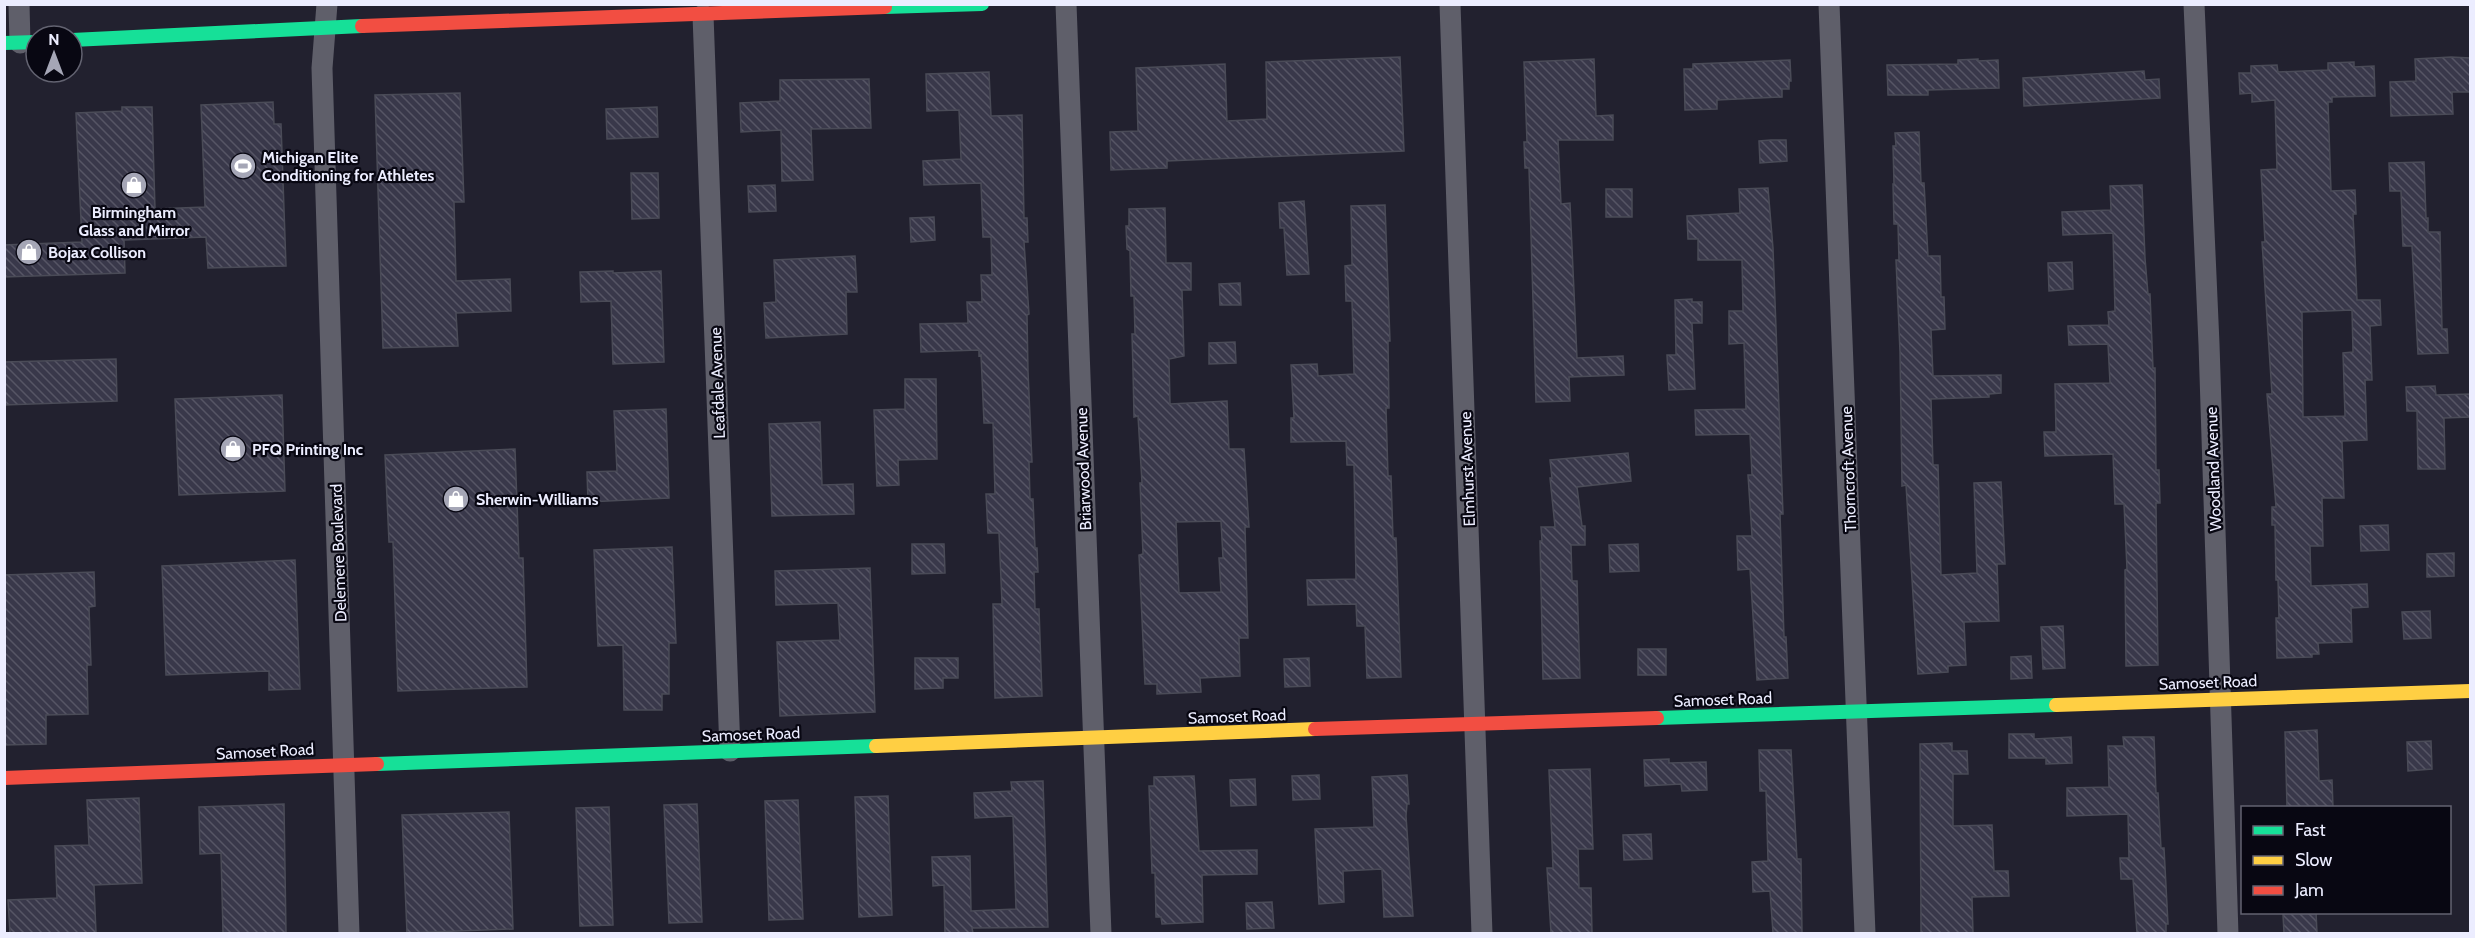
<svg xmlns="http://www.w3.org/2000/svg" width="2475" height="938" viewBox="0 0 2475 938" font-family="Cabin,sans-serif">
<defs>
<pattern id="building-back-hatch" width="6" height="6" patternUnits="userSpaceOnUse" patternTransform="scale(1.5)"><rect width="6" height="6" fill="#39384a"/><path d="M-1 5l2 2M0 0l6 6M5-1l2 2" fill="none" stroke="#565565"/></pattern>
</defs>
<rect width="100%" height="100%" fill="#22212f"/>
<path fill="url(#building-back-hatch)" stroke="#4a4b57" stroke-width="1.5" fill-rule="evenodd" d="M1400,57L1404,151L1167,161V168L1111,170L1110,132L1138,131L1136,68L1225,64L1227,121L1267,119L1266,62Z
M2451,57L2470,58V92H2452L2453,114L2391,116L2390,82L2416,81L2415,59Z
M1594,59L1596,116L1613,115V140H1558L1561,204L1570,203L1577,358L1623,356L1624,375L1569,377L1570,401L1536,402L1529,168H1525L1524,142H1527L1524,62Z
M1978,59V61L1998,60L1999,88L1928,90V95H1888L1887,65L1958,64V60Z
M1790,60L1791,81H1789V89H1782V97L1717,100V109L1685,110L1684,69H1693V64Z
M2354,62V67L2374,66L2375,96L2332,97V102H2328L2331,191L2355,190L2356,214H2353L2357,300H2380L2381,325L2370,326L2372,380H2365L2367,440L2342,441L2344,498H2322L2323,546H2310L2311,586L2367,584L2368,607L2351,608L2352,642L2318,643L2319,654H2312V657L2277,658L2276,618H2279L2278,580H2276L2275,525H2272V507H2276L2267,394H2272L2262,242H2265L2261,170L2277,169L2275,100L2252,102V93L2240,94L2239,73H2251V66L2277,65L2278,72L2328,70V63ZM2352,310L2353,352L2343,353L2345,416L2303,417L2302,312Z
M2144,71L2145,80L2159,79L2160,98L2024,106L2023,78Z
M989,72L991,116L1022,115L1024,218H1027L1028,242H1024L1029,314L1027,315L1028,371L1032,462H1029L1030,499H1033L1035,548H1037L1038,572H1034L1035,609H1039L1042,696L995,698L993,604H1002L999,533H988L986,494H995L993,423H984L981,355L979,356V350L921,352L920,324L968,323L967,302H982L981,275H992L991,237H983L981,183L924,185L923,161L961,159L959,110L927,111L926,74Z
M869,79L871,128L811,129L813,180L782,181L781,130L741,132L740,103L780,101V80Z
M460,93L464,202H454L456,281L510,279L511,311L456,313L458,346L383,348L375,95Z
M273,102L274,124H281L286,266L208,268L206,237L124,240L125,273L4,277V245L82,242L76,113L122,111V107H152L155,209L205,207L201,105Z
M657,107L658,137L607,139L606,109Z
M1919,132L1921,183H1924L1928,256H1940L1941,297H1944L1945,329L1931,330L1933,376L2001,375V393L1989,394V397L1931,399L1933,465H1938L1941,575L1977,573L1974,483L2001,482L2005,564H1997L1999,621L1964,622L1966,665L1948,666V672L1918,674L1906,485L1902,486L1900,352L1896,260H1899L1898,224H1894L1893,184H1894L1893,146H1896L1895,133Z
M1771,140H1786L1787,161L1760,163L1759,141Z
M2424,162L2426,218H2428V232H2440L2442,329H2447L2448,353L2418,354L2412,246H2403L2401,191H2390L2389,163Z
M631,173H658L659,218L632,219Z
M775,185L776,211L749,212L748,186Z
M2142,185L2145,258L2148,294H2150L2153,368H2155L2156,470H2159L2160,503H2156L2158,665L2126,666L2125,570L2127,569L2124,504H2115L2113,454L2045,456L2044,432H2056L2055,384L2110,383L2108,344L2069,345L2068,326L2109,325L2108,312L2115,311L2113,233L2063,235L2062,212L2111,210L2110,186Z
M1768,188L1773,248L1783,514H1780L1784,637H1786L1788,678L1757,680L1750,569L1738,570L1737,536H1752L1748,475H1752L1750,434L1696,435L1695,410L1746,409L1744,343L1729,344V311H1743L1742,260H1698V239H1688L1687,216L1740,213L1739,189Z
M1606,189H1632V217H1606Z
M1304,201L1309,274L1287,275L1284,228H1280L1279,203Z
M1385,205L1390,341H1388L1389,408H1386L1388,476H1391L1393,538H1396L1401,677L1367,678L1365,626H1357L1356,604L1308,605L1307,580L1356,579L1354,465H1347L1346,441L1291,442V418H1294L1291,365L1317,364L1318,376L1354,374L1352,301H1346L1345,266L1352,265L1351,206Z
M1165,208L1166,263H1191V290H1182L1184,356L1169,359L1170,404L1227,401L1229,449H1244L1249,527H1245L1248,638H1239L1240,676L1200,678L1201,692L1157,694V684H1145L1139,555L1143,554L1140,483H1142L1138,416L1134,417L1133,371L1132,334H1135L1134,296H1131L1130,251L1127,249L1126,226H1129V209ZM1221,521L1223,558H1219L1221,592L1179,593L1176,522Z
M934,217L935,240L911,242L910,218Z
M855,256L857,292H846L847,334L766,338L764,303L776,302L774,260Z
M2072,262L2073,289L2049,291L2048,263Z
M613,271V273L661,271L664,362L613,364L611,301L581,302L580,272Z
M1240,283L1241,305H1220L1219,284Z
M1692,299V302H1702V323H1692L1695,389L1669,390L1667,355H1676L1675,300Z
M1235,342L1236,363L1209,364V343Z
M116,359L117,401L4,405V362Z
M905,379H936L937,459L898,460L899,485L877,486L874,410L905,409Z
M2435,386L2436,395L2470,394V417L2444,418L2445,469H2418L2417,411H2407L2406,387Z
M282,395L285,491L179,495L175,399Z
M666,409L669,498L588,502L587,472L617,471L614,411Z
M820,422L822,485L853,484L854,514L772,516L769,424Z
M515,449L519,558H523L527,687L398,691L393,542H389L385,455Z
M1628,453L1631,481L1577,487L1582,526H1585V545H1571L1572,581H1577L1580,678L1543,679L1540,541H1542L1541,527H1555L1550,478H1552L1550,460Z
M2388,525L2389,550L2361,551L2360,526Z
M912,544H944L945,573L912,574Z
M1638,544L1639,571L1610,572L1609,545Z
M672,547L676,643H669V694H662V710H624L623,645L598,646L594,550Z
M2454,553V576L2427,577V554Z
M295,560L300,689L269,690V671L166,675L162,566Z
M870,568L875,712L780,716L777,642L840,640L838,603L776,605L775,571Z
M94,572L95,606L89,607L91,665H87L88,714L46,715V744L4,745V575Z
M2430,611L2431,638L2404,639L2402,612Z
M2063,626L2065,668L2043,669L2041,627Z
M1638,649H1666V675H1638Z
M2031,656L2032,678L2011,679V657Z
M915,658H958V678H943V688L915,689Z
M1309,658L1310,686L1285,687L1284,659Z
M2317,730L2319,781L2332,780L2333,807H2287L2285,732Z
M2009,734H2034V739L2071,737L2072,763L2046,764V758H2009Z
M2123,737H2154L2156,793H2158L2161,848H2164L2168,924H2166V933H2137L2133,879H2121L2120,858H2129L2128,814L2067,816V788L2109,787L2108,746H2124Z
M2431,741L2432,769L2408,771L2407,742Z
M1952,743V751H1967L1968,774H1953V826L1992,825L1994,871H2008L2009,896L1972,897L1973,933H1921L1920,744Z
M1759,750H1791L1797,859H1801L1802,933H1773L1770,891L1753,892L1752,862L1768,861L1766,791H1760Z
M1669,759V763L1706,762L1707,790L1682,791L1681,784L1645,786L1644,760Z
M1590,769L1593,849H1578L1579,888H1591L1592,933H1551L1547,868H1553L1549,770Z
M1319,775L1320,799L1293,800L1292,776Z
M1407,775L1409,804H1407L1406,816L1413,916L1384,917L1382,869L1343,871L1344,902L1319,904L1315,829L1374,827L1372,777Z
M1194,776L1199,851L1257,850V874L1202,875L1203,922L1162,924L1161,917H1156L1155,873H1152L1149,786H1154V777Z
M1255,779L1256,805L1231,806L1230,780Z
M1043,781L1048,927L972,928L973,933H945L944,885L933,886L932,857L970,856L971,911L1016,909L1013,816L975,818L974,793L1012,791L1011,782Z
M888,796L892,915L859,917L855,797Z
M139,798L142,883L94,885L96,933H10L8,900L57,898L55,846L89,845L87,800Z
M798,800L803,919L769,920L765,801Z
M284,804L286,933H223L221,853L200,854L199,807Z
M697,804L702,922L669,923L664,805Z
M609,807L613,925L580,926L576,808Z
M509,812L513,929L407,933L402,815Z
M1651,834L1652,859L1624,860L1623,835Z
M1272,902L1274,928L1247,929L1246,903Z
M2285,912H2316L2317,933H2284L2283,915Z"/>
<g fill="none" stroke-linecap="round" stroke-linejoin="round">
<path stroke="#5f5f6a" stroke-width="21" d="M19,4L20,43
M327,4L322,68L349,934
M1066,4L1101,934
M1450,4L1482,934
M1829,4L1865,934
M2194,4L2209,344L2228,934
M703,15L730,751"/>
<path stroke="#16e098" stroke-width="14" d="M885,7L982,4
M72,40L362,26
M4,43L36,42
M1657,718L2056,705
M377,764L876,746"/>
<path stroke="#ffcf43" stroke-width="14" d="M2056,705L2470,691
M876,746L1315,729"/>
<path stroke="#f24e42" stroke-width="14" d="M362,26L885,7
M1315,729L1657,718
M4,778L377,764"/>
</g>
<defs>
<g id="stadium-disc" transform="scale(1.35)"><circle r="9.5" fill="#a5a6b6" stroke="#080712"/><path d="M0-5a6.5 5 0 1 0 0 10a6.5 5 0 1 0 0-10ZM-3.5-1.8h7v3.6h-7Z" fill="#fff"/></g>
<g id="shop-disc" transform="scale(1.35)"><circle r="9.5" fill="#a5a6b6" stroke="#080712"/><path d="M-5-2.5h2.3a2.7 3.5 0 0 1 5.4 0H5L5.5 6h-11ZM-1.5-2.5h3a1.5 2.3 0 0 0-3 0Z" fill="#fff"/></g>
</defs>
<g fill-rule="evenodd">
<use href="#stadium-disc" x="243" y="166"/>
<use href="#shop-disc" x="134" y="185"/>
<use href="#shop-disc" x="29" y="252"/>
<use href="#shop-disc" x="233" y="449"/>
<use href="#shop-disc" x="456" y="499"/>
</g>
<g text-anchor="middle" stroke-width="4.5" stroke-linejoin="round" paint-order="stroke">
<g font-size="16" font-weight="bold" fill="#ecedff" stroke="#080712" text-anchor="start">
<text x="262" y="163">Michigan Elite<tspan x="262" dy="18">Conditioning for Athletes</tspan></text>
<text x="134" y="218" text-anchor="middle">Birmingham<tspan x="134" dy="18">Glass and Mirror</tspan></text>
<text x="48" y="258">Bojax Collison</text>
<text x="252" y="455">PFQ Printing Inc</text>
<text x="476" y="505">Sherwin-Williams</text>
</g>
<g font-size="16" fill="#ecedff" stroke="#080712">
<text transform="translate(717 383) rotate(-92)" y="6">Leafdale Avenue</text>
<text transform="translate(1083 469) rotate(-92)" y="6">Briarwood Avenue</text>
<text transform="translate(1467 469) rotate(-92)" y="6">Elmhurst Avenue</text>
<text transform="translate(1848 469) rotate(-92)" y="6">Thorncroft Avenue</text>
<text transform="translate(2213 469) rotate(-92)" y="6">Woodland Avenue</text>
<text transform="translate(338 553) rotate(-92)" y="6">Delemere Boulevard</text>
<text transform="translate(2208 682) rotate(-2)" y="6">Samoset Road</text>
<text transform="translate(1723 699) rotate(-2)" y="6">Samoset Road</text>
<text transform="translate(1237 716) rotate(-2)" y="6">Samoset Road</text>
<text transform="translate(751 734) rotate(-2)" y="6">Samoset Road</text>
<text transform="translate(265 751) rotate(-3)" y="6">Samoset Road</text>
</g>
</g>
<rect width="2475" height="938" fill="none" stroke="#ecedff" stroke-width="12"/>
<rect x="2241" y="806" width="210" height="108" fill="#080712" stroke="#636371" stroke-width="1.5"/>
<rect x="2253" y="826" width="30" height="9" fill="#16e098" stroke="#636371" stroke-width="1.5"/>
<text x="2295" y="836" font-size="18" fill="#ecedff">Fast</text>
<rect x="2253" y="856" width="30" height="9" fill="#ffcf43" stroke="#636371" stroke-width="1.5"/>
<text x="2295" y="866" font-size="18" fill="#ecedff">Slow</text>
<rect x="2253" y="886" width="30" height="9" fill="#f24e42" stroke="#636371" stroke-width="1.5"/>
<text x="2295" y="896" font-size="18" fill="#ecedff">Jam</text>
<g transform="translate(54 54)"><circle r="28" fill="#080712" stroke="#636371" stroke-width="1.5"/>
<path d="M0-4.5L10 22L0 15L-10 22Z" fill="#a5a6b6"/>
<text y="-9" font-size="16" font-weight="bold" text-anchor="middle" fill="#ecedff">N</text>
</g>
</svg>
